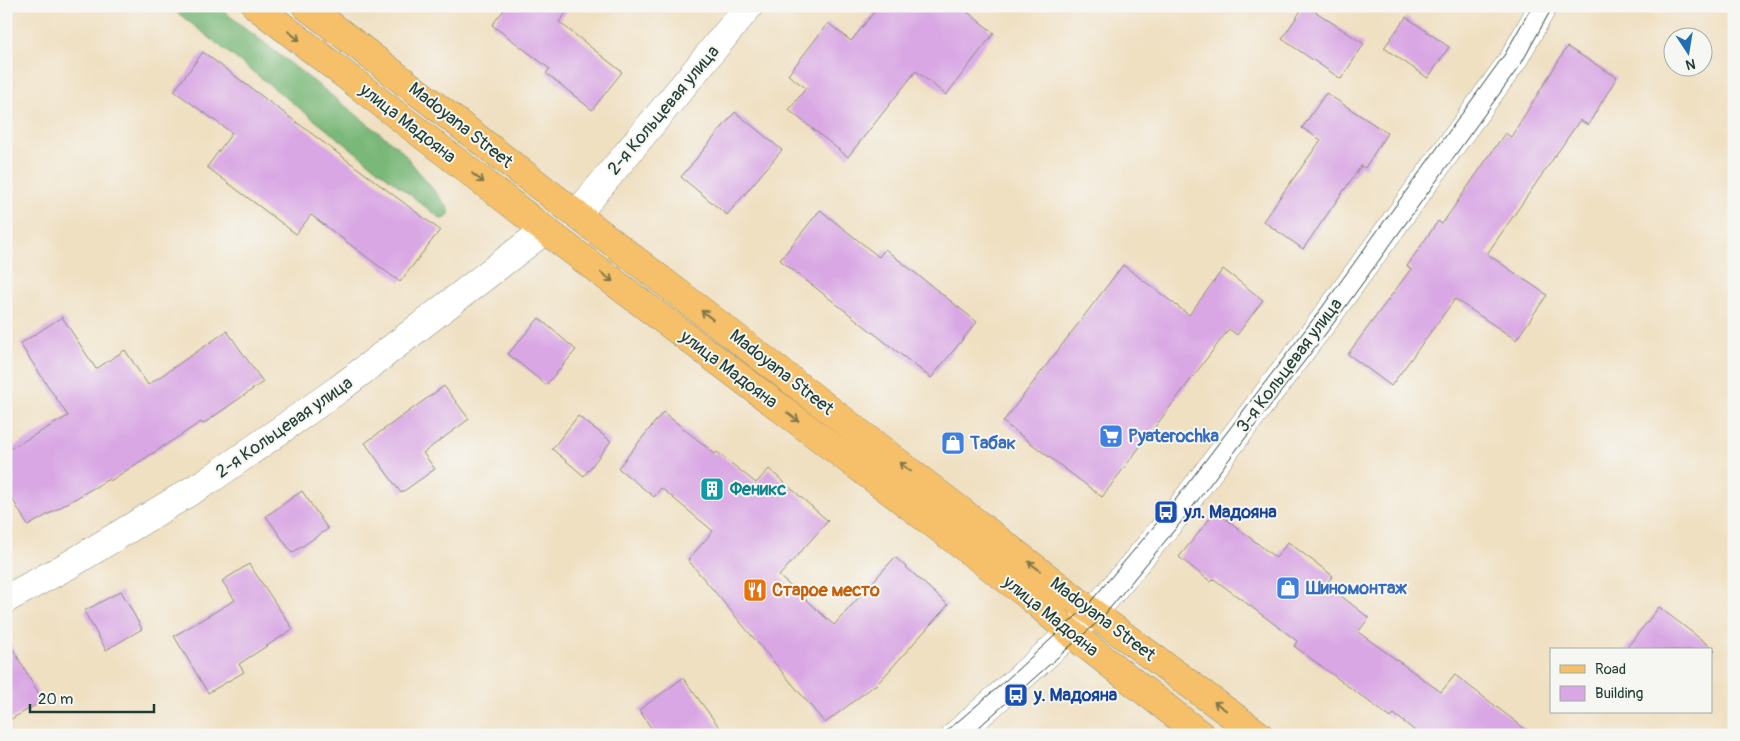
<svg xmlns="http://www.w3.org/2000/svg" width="1740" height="741" viewBox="0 0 1740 741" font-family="Pangolin,sans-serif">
<rect width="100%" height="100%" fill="#f6f6f2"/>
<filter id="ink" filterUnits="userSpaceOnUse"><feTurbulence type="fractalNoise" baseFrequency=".02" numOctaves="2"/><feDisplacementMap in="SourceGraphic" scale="10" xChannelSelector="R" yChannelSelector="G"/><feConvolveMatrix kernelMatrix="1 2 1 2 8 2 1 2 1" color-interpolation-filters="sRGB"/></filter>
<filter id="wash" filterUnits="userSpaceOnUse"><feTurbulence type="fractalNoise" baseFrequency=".0096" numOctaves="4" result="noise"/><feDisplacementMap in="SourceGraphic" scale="20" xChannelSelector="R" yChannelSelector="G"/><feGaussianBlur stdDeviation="1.12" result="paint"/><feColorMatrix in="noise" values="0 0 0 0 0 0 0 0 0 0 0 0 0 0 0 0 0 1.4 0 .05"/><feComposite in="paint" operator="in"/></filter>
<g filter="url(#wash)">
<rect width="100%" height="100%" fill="#f0e0c2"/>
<path fill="#7ab879" stroke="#4c7a56" d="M169,6H217L400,149L449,209V214L446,218L441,219Z"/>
<g id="blocks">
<path fill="#d9a7e4" d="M507,6H571L559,22L622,72L592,110L546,73L550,69L492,25Z
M879,6H960L994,33L946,95L916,71L848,157L789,110L806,88L788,75L828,23L851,41Z
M1304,6H1307L1364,44L1341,79L1282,39Z
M1406,17L1449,47L1428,78L1384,48Z
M1567,47L1617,77L1588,125L1580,120L1487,254L1547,295L1516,340L1455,299L1391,386L1348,354L1411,269L1407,266L1438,221L1442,224L1505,133L1511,137Z
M203,52L440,230L400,282L311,215L296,234L207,167L232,133L174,91Z
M1326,93L1387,133L1365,168L1361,166L1303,249L1263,221L1321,140L1302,128Z
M735,112L782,150L727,215L681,177Z
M820,210L879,257L885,249L977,322L931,378L780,260Z
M1123,265L1189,315L1223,269L1263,300L1237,335L1229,329L1102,497L1003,422Z
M62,317L96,369L125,350L148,385L227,331L263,382L203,424L201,422L110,481L109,479L28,526L6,488V451L68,416L20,344Z
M539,318L576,350L546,385L508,354Z
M444,386L469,419L423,453L435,469L401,493L365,443Z
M663,412L715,454L717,452L756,483L769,469L828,521L779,576L834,625L895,557L948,605L879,682L825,723L688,560L713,531L661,488L654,497L618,468Z
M578,416L611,441L584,476L552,449Z
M302,491L328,529L292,553L266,516Z
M1216,511L1276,558L1288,542L1333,576L1326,584L1369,618L1358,632L1441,692L1455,675L1533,735H1420L1394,714L1391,718L1294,646L1297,641L1214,579L1211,582L1179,557Z
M249,564L293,629L239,664L244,672L208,693L174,636L235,600L222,581Z
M121,591L142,629L106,650L84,611Z
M1659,607L1715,650H1625Z
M6,637L43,701L6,722Z
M683,678L725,735H656L639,710Z"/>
</g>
</g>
<g filter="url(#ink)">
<use href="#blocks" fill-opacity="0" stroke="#888e7b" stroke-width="1"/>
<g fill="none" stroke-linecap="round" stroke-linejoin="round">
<g stroke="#888e7b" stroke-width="29">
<path id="street" d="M577,214L749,6
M6,599L69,565L211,479L339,389L545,230
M956,735L1094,612L1174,517L1325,319L1513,60L1543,6"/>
</g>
<g stroke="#888e7b" stroke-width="29">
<path id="primary" d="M256,6L545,230L1030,597L1078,639L1201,735
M306,6L1101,619L1259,735"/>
</g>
<use href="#street" stroke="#fff" stroke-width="28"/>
<use href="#primary" stroke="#f6c06b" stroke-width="28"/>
<path stroke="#1f3d34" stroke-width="1" d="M942,735L1004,682L1086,607L1166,512L1318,313L1505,54L1532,6
M970,735L1101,619L1181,522L1333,324L1521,64L1553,6"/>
</g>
<defs><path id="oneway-shaft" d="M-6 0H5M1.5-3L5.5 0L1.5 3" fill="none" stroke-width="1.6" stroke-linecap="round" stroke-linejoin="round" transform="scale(1.25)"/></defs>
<g stroke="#80784d">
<use href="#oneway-shaft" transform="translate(294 36) rotate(38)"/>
<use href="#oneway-shaft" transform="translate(478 178) rotate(38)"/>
<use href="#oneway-shaft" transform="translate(607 277) rotate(37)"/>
<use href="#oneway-shaft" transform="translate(707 315) rotate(-142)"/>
<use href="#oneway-shaft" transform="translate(793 417) rotate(37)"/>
<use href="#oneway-shaft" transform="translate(905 467) rotate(-142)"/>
<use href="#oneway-shaft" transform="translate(1034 566) rotate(-142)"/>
<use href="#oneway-shaft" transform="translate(1220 706) rotate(-144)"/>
</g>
</g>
<defs>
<g id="supermarket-square" transform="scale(1.25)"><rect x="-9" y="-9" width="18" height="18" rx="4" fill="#3f7fe0" stroke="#f6f6f2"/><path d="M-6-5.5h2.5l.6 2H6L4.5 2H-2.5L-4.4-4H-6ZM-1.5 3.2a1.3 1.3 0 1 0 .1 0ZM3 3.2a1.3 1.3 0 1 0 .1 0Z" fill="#fff"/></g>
<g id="shop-square" transform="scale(1.25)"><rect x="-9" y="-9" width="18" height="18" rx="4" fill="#3f7fe0" stroke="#f6f6f2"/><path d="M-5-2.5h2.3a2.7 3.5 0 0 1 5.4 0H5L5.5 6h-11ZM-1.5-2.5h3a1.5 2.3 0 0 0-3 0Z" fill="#fff"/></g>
<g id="building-square" transform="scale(1.25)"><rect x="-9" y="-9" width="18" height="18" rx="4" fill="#0f9aa8" stroke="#f6f6f2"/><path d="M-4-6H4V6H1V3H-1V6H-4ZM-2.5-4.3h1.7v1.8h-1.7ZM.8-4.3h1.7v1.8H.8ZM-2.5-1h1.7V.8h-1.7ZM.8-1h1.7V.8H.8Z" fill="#fff"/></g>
<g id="bus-square" transform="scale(1.25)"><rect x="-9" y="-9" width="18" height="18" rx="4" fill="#1a4fb4" stroke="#f6f6f2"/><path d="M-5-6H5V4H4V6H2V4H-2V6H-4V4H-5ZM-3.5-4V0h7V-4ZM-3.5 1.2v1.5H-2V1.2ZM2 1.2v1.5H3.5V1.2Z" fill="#fff"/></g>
<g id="restaurant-square" transform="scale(1.25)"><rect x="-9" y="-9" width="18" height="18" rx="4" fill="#e8710a" stroke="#f6f6f2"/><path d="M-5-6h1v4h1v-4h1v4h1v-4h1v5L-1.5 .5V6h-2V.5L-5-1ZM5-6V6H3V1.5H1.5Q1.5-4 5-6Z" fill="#fff"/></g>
</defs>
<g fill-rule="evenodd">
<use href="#supermarket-square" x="1111" y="436"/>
<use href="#shop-square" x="953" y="443"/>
<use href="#building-square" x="712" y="489"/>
<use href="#bus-square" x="1166" y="512"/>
<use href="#shop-square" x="1288" y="588"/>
<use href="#restaurant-square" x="755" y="590"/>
<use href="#bus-square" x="1016" y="695"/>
</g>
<g text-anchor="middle" stroke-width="4" stroke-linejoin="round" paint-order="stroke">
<g font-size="18" fill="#1f3d34" stroke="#f6f6f2">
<text transform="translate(663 110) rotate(-50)" y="6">2-я Кольцевая улица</text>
<text transform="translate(408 123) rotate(38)" y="6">улица Мадояна</text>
<text transform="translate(461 125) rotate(38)" y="6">Madoyana Street</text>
<text transform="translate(1289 365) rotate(-53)" y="6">3-я Кольцевая улица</text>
<text transform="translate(729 369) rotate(37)" y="6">улица Мадояна</text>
<text transform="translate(782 372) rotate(38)" y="6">Madoyana Street</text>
<text transform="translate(284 427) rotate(-35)" y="6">2-я Кольцевая улица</text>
<text transform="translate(1051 616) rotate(39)" y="6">улица Мадояна</text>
<text transform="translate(1103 619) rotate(37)" y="6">Madoyana Street</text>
</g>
<g font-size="18" font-weight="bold" fill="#366cbe" stroke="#f6f6f2" text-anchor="start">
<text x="1128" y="442">Pyaterochka</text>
<text x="970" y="449">Табак</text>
<text x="1306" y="594">Шиномонтаж</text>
</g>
<g font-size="18" font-weight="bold" fill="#0d838f" stroke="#f6f6f2" text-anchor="start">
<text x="730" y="495">Феникс</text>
</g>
<g font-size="18" font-weight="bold" fill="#164399" stroke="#f6f6f2" text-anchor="start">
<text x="1184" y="518">ул. Мадояна</text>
<text x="1034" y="701">у. Мадояна</text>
</g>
<g font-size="18" font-weight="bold" fill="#c56008" stroke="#f6f6f2" text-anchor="start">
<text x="772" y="596">Старое место</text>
</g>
</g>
<rect width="1740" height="741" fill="none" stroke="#f6f6f2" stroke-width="25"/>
<rect x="1550" y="648" width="162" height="65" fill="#f6f6f2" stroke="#a0aca6"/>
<rect x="1560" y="665" width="25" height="8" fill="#f6c06b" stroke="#a0aca6"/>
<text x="1595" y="674" font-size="15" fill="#1f3d34">Road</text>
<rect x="1560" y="686" width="25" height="15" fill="#d9a7e4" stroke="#a0aca6"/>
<text x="1595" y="698" font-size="15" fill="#1f3d34">Building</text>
<g transform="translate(1688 52) rotate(168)"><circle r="24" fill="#f6f6f2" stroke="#a0aca6"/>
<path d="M0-4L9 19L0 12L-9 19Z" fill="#1f6fb2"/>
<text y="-8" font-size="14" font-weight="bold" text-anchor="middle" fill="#1f3d34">N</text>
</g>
<path d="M30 704v8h124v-8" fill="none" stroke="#1f3d34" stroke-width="2.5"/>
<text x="38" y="704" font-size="15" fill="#1f3d34" stroke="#f6f6f2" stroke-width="4" paint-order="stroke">20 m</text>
</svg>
